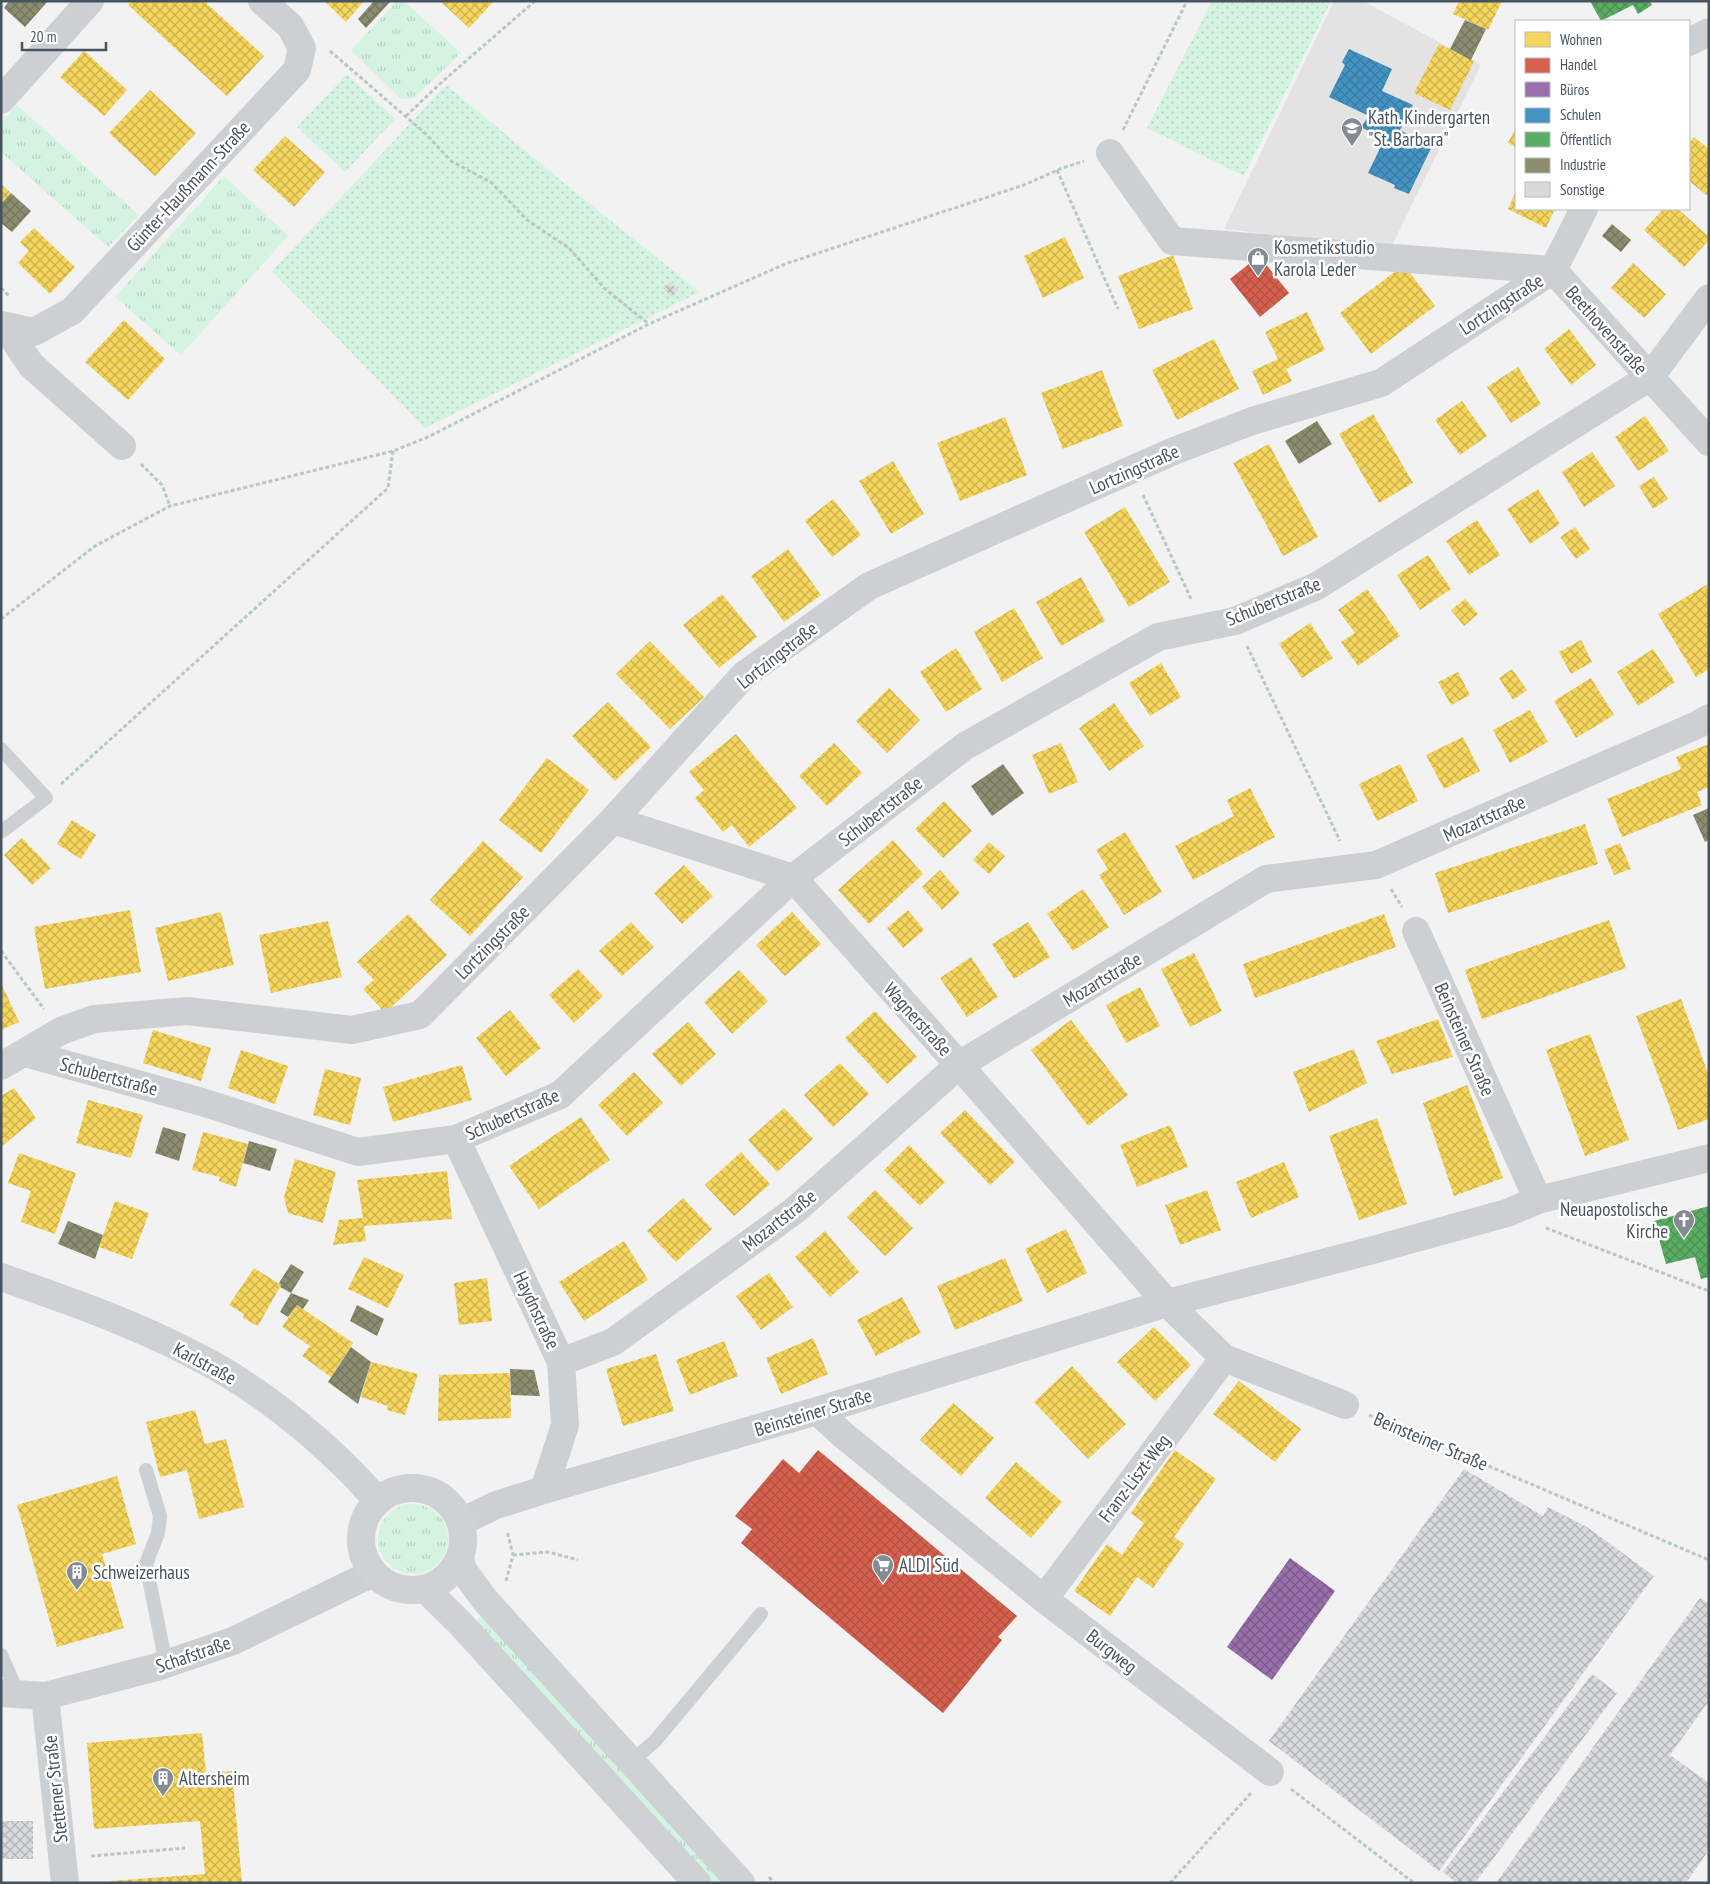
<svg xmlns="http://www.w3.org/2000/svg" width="1710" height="1884" viewBox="0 0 1710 1884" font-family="'PT Sans Narrow',sans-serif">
<defs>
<pattern id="grass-tufts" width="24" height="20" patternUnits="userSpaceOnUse" patternTransform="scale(1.25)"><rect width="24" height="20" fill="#d4f3e0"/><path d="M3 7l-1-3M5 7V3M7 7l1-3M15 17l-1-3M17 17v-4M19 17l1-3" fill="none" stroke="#b7d2c3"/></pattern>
<pattern id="park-dots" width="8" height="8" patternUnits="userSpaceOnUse" patternTransform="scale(1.25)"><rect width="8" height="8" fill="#d4f3e0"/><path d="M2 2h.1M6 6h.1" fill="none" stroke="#b7d2c3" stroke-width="1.8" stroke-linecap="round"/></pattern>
<pattern id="homes-cross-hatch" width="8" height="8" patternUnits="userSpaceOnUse" patternTransform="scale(1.25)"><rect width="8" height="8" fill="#f6d55c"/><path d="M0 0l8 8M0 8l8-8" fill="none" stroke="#c9af4f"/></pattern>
<pattern id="shops-cross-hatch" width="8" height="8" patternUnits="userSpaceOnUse" patternTransform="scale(1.25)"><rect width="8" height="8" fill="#d6604d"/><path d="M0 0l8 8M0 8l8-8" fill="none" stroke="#af5243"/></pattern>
<pattern id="offices-cross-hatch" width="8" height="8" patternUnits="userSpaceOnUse" patternTransform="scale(1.25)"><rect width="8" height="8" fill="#9970ab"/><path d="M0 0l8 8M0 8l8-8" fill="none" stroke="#785a88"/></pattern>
<pattern id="schools-cross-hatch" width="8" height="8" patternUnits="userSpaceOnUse" patternTransform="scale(1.25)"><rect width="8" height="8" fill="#4393c3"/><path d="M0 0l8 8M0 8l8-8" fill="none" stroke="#3a7ba2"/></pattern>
<pattern id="public-cross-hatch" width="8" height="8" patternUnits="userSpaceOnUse" patternTransform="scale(1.25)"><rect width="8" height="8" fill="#5aae61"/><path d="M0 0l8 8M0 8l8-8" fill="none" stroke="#4c9053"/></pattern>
<pattern id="industry-cross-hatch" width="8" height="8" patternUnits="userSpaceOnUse" patternTransform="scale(1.25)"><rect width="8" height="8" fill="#8c8c6e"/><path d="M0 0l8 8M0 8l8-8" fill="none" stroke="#74755e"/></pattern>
<pattern id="building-cross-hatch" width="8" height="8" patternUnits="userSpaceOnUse" patternTransform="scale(1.25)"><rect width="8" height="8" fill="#d9dadc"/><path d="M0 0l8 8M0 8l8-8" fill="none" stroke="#b2b3b6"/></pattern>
</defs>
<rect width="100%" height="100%" fill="#f2f2f2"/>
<path fill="#e3e3e4" d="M1334,1H1363L1481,65L1391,247L1224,229Z"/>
<path fill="url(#grass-tufts)" d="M397,1H404L461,53L414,98L401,99L351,50Z
M17,105L139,215L108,247L1,152V122Z
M224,176L288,236L181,355L115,297Z
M378 1539a35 35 0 1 1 70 0a35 35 0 1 1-70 0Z
M486,1611L726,1883H712L476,1620Z"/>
<path fill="url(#park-dots)" d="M1212,1H1331L1244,176L1147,128Z
M347,74L395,119L345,172L297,127Z
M446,85L581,197L700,292L425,428L272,271Z"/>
<path fill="url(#homes-cross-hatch)" d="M131,1H204L264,56L227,96L128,5Z
M324,1H364L346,22Z
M440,1H494L469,28Z
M1459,1H1502L1488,30L1453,14Z
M1439,44L1474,61L1450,110L1414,93Z
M84,51L127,90L104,116L60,77Z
M150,90L196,133L155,176L109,133Z
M1516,128V147L1508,143Z
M285,136L325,172L294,207L253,170Z
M1694,137L1709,149V197L1689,181V143Z
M1,184L11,193L1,204Z
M1516,191V209H1555L1546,228L1508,209Z
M1663,209H1678L1709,237V240L1684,267L1644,230Z
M34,228L75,267L50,294L18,263L29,251L20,242Z
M1065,237L1084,278L1043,298L1024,256Z
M1173,255L1193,309L1139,329L1118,276Z
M1633,263L1666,294L1644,318L1611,288Z
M1404,265L1435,306L1371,354L1340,313Z
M1307,312L1325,350L1286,369L1292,381L1263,395L1252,371L1278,359L1265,332Z
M124,320L165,359L128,400L85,362Z
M1569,329L1596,365L1571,385L1544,349Z
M1214,339L1239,389L1177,420L1152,370Z
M1518,367L1541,404L1511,423L1487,387Z
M1102,370L1123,426L1063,449L1041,393Z
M1462,401L1487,436L1460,455L1435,420Z
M1373,414L1413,483L1379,503L1339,434Z
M1645,416L1669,451L1638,471L1615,437Z
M1005,417L1027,475L960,501L937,443Z
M1269,444L1318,537L1283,556L1233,463Z
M1592,452L1615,486L1584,507L1562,472Z
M893,461L924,514L891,534L859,481Z
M1654,477L1668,499L1653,509L1639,486Z
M1538,489L1560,524L1530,544L1507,509Z
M833,499L861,535L832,557L805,521Z
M1125,507L1170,582L1129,607L1084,532Z
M1477,520L1500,555L1469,575L1446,541Z
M1575,527L1590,549L1576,559L1560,537Z
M788,549L821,595L784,622L751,576Z
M1428,555L1451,589L1420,610L1397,575Z
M1081,577L1105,621L1061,646L1036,602Z
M1706,585L1709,591V669L1696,677L1658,614Z
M1367,589L1400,636L1358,666L1341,642L1355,633L1338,610Z
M722,594L757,637L719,668L683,625Z
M1465,599L1478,614L1464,626L1451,610Z
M1014,608L1043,658L1002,682L974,632Z
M1310,623L1333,658L1302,678L1279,644Z
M1581,640L1592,662L1571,674L1559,652Z
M650,641L704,697L670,729L616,674Z
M956,648L982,689L946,712L920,672Z
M1653,649L1675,682L1638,706L1617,672Z
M1161,663L1181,697L1150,716L1129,683Z
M1512,669L1527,690L1513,700L1499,678Z
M1458,672L1470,695L1451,705L1438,682Z
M1591,678L1614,715L1576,738L1554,701Z
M889,688L920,720L887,753L856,721Z
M608,702L651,747L615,781L572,736Z
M1114,703L1144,746L1109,771L1079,728Z
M1530,710L1548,742L1510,763L1493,730Z
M736,734L797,808L749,847L732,825L723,832L695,798L704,790L689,772Z
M1463,737L1480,771L1444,789L1426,755Z
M834,743L862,773L827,806L799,776Z
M1061,743L1078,782L1049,794L1032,755Z
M1709,744V787L1697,792L1702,805L1622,837L1607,799L1681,769L1676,757Z
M547,758L589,790L541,853L499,820Z
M1400,764L1418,801L1377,821L1359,784Z
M1250,788L1275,837L1193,880L1175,846L1234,816L1227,800Z
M944,801L972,831L943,858L915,829Z
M72,820L96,835L81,859L57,844Z
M1585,824L1598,864L1448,913L1435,873Z
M1125,832L1162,892L1124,915L1099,875L1108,869L1096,850Z
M22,838L51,868L32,885L4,855Z
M893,840L923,874L869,924L838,890Z
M483,841L523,877L470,936L430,900Z
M989,842L1005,856L989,874L973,860Z
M1620,843L1631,869L1614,875L1604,850Z
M684,865L713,896L682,924L654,893Z
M940,870L960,893L942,910L922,887Z
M1083,889L1109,927L1073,951L1047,914Z
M130,910L141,972L45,989L34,927Z
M908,910L924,930L903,948L887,928Z
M221,912L234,965L168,981L155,928Z
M792,912L821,944L785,976L756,945Z
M408,914L447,955L385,1013L363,989L374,980L357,962Z
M1384,914L1396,947L1255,998L1243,964Z
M1609,920L1626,968L1482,1019L1465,970Z
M328,921L342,977L271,993L259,935Z
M631,922L654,947L622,976L599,951Z
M1028,922L1050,957L1014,979L992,944Z
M1194,953L1222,1011L1190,1027L1161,969Z
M971,957L998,997L967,1017L940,978Z
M578,969L603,996L574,1023L549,995Z
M739,970L768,1001L732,1034L704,1002Z
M1,983L19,1022L1,1030Z
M1140,987L1160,1026L1126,1043L1106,1005Z
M1681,999L1709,1076V1119L1678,1130L1636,1016Z
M510,1010L541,1048L506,1076L476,1038Z
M875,1011L917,1057L887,1084L845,1038Z
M1438,1019L1453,1057L1392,1074L1376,1041Z
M1071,1020L1128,1095L1088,1126L1031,1050Z
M688,1022L716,1054L681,1086L652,1054Z
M153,1030L211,1048L201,1081L143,1063Z
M1590,1034L1629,1140L1585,1156L1546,1050Z
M1354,1049L1367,1083L1309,1112L1293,1072Z
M241,1050L288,1066L275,1104L228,1088Z
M840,1063L869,1094L833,1127L804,1095Z
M462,1065L472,1100L393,1122L383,1087Z
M325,1069L361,1078L350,1125L313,1115Z
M634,1072L663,1103L627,1136L598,1105Z
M1467,1085L1503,1178L1454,1196L1423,1103Z
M14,1088L36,1118L1,1147V1096Z
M88,1100L143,1115L131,1158L76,1143Z
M784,1108L813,1139L777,1172L748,1140Z
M965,1110L1015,1162L990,1185L940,1133Z
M581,1117L610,1160L539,1209L509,1166Z
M1377,1118L1407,1204L1359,1220L1329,1136Z
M1170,1125L1188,1167L1137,1187L1120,1145Z
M203,1132L248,1144L236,1187L219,1181L220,1177L192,1170Z
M909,1145L945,1182L920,1206L884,1170Z
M741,1152L770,1184L734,1216L705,1185Z
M19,1153L76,1173L55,1234L21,1222L31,1191L8,1183Z
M295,1159L336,1172L323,1223L288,1213L284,1197Z
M1284,1162L1299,1197L1251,1218L1236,1182Z
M447,1171L452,1219L364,1226L366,1241L333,1245L339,1220L363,1218L357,1180Z
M875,1190L913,1228L885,1256L847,1217Z
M1207,1190L1221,1230L1180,1245L1165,1205Z
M683,1198L712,1229L676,1262L647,1231Z
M115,1201L149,1213L132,1259L99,1247Z
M1066,1229L1087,1273L1047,1293L1025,1249Z
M825,1231L859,1272L830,1297L795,1257Z
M624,1241L648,1280L584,1321L559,1282Z
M364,1257L404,1275L388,1308L348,1289Z
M1005,1258L1023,1301L955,1330L937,1286Z
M254,1268L281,1285L258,1326L243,1318L244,1314L229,1305Z
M769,1273L793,1307L761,1330L736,1296Z
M487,1278L492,1321L459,1325L454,1283Z
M902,1297L921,1333L876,1356L857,1320Z
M297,1305L353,1343L331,1377L302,1356L310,1346L282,1327Z
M1154,1327L1191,1365L1155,1401L1117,1362Z
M813,1338L828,1374L781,1394L766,1358Z
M724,1341L738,1376L690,1395L676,1360Z
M656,1354L674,1411L623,1426L606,1369Z
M371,1362L418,1374L405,1415L387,1410L388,1406L361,1397Z
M1072,1366L1126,1424L1088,1459L1034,1402Z
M510,1373L511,1418L438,1421L439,1375Z
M1239,1381L1301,1429L1275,1462L1213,1414Z
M953,1403L994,1438L961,1476L920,1440Z
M195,1410L205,1444L226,1439L244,1507L199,1519L187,1470L160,1477L146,1422Z
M1175,1450L1216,1479L1174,1537L1184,1544L1153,1588L1137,1577L1110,1616L1074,1591L1107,1544L1122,1555L1144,1523L1131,1513Z
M1016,1462L1062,1502L1031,1538L985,1498Z
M117,1476L136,1544L102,1554L124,1628L57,1647L17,1505Z
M202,1733L206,1773L232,1771L242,1883H111V1881L205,1874L200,1821L94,1829L87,1743Z"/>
<path fill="url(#shops-cross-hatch)" d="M1259,256L1289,293L1260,317L1230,279Z
M818,1450L1017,1616L998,1637L1002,1640L943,1713L741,1543L752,1529L735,1516L783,1459L799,1473Z"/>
<path fill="url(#offices-cross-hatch)" d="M1290,1558L1335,1591L1272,1680L1227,1647Z"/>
<path fill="url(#schools-cross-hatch)" d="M1349,49L1392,69L1382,91L1413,105L1400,130L1432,146L1409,194L1394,188L1395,185L1368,173L1384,140L1361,127L1369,116L1329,97L1345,65L1342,62Z"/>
<path fill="url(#public-cross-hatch)" d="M1590,1H1650L1652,5L1638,14L1633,5L1601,21Z
M1709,1206V1277L1701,1279L1695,1257L1666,1264L1654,1221Z"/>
<path fill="url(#industry-cross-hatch)" d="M9,1H48L25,27L4,8Z
M374,1H391L366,28L358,19Z
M1465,20L1486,29L1471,60L1450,49Z
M11,193L31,211L12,232L1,223V204Z
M1612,224L1631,240L1621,252L1602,236Z
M1317,421L1332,444L1299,464L1285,441Z
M1003,764L1024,793L992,816L971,786Z
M1709,808V840L1705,842L1693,815Z
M163,1127L186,1134L179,1161L155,1153Z
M249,1141L277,1149L270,1171L243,1163Z
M68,1221L103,1235L95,1259L58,1244Z
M291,1264L304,1272L291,1293L280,1287L281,1285L279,1283Z
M291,1293L309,1300L303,1309L297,1305L288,1317L280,1312Z
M357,1305L384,1319L377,1336L350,1321Z
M351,1347L371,1362L358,1404L328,1382Z
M510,1369L534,1370L540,1396L511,1395Z"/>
<path fill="url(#building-cross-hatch)" d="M670,282L678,290L672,297L663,288Z
M1464,1469L1543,1516L1548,1507L1587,1527L1654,1576L1439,1871L1269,1741Z
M1700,1598L1709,1604V1701L1670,1755L1709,1783V1850L1686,1883H1496Z
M1592,1674L1617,1693L1475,1883H1457L1443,1872Z
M1,1821H33V1859H1Z"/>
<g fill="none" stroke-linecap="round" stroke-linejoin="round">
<path stroke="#b9c8c2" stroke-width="3" stroke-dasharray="4 2.5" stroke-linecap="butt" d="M330,51L426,134L451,161L492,183L527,220L569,248L605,289L649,324
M406,116L443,81L535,1
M1123,130L1187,1
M1057,170L1118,309
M1,288L10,297
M141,464L162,485L170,506
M1143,495L1192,601
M1,619L95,546L170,506L393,451L428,437L649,324L785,264L1024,185L1060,169L1084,161
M1247,646L1340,841
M61,784L388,488L393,451
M1391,889L1402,907
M1,951L44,1009
M1546,1228L1709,1291
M1369,1415L1709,1560
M513,1555L548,1552L578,1560
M506,1581L513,1555L507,1531
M1291,1789L1414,1883
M91,1856L185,1848
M769,1877L774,1883
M1170,1883L1252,1792"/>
<path stroke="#cdd0d3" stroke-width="14" d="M1,749L46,798L1,832
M146,1470L160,1516L158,1533L146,1564L166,1664
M1,1655L19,1695
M632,1761L655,1741L761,1614"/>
<path stroke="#cdd0d3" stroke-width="28" d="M1689,42L1709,32
M1,100L90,1
M1110,153L1172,241L1553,270L1709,442
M1,325L34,332L72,311L297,70L302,48L290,26L262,1
M5,326L31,365L122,446
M613,820L793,878L959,1065L1167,1303L1224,1358L1345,1405
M1416,931L1538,1200
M25,1053L202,1102L358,1152L456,1139L560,1095L793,878L965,746L1158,637L1235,621L1317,586L1650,377L1709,298
M1,1066L61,1031L94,1019L187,1011L352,1030L420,1015L613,820L744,675L869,586L1174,451L1252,421L1381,383L1553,270L1584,209
M456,1139L561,1362L565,1425L544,1490
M561,1362L613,1342L794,1211L959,1065L1266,879L1376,865L1697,725L1709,718
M817,1411L842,1434L1044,1599L1270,1772
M461,1522L496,1505L544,1490L817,1411L1167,1303L1373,1250L1507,1213L1538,1200L1709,1158
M1044,1599L1224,1358
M1,1693L45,1696L157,1667L233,1641L373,1573
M45,1696L65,1883"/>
<path stroke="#ced2d4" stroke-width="28" d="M1,1277C67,1300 133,1323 194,1355C238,1377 279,1407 316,1439C337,1458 359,1478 377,1501
M361 1539a51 51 0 1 1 102 0a51 51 0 1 1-102 0Z
M460,1558L463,1570L485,1600L741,1883
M426,1590L459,1622L697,1883"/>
</g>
<defs>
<g id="school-pin" transform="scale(1.125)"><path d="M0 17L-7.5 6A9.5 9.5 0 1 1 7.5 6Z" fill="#838b93" stroke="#fff"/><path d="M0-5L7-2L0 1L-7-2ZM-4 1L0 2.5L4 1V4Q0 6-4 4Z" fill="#fff"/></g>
<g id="shop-pin" transform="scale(1.125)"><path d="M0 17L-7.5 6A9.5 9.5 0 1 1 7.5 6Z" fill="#838b93" stroke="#fff"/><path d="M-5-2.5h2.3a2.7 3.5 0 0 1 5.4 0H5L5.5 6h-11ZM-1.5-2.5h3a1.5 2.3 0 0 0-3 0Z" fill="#fff"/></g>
<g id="church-pin" transform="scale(1.125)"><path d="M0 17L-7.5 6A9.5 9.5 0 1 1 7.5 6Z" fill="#838b93" stroke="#fff"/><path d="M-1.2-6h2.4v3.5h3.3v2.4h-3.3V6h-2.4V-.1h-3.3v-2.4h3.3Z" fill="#fff"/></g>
<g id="supermarket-pin" transform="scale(1.125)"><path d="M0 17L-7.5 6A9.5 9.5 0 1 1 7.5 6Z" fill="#838b93" stroke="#fff"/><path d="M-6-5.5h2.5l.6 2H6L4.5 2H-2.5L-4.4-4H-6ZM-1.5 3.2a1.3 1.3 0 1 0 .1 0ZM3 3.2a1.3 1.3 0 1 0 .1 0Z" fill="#fff"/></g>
<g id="building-pin" transform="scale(1.125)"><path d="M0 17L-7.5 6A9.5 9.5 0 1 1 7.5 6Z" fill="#838b93" stroke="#fff"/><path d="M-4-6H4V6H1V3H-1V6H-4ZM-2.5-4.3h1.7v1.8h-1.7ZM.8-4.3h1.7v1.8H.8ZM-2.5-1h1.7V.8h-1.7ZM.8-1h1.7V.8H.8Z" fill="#fff"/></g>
</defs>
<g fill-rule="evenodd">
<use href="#school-pin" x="1352" y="128"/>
<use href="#shop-pin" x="1258" y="258"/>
<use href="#church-pin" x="1684" y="1220"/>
<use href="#supermarket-pin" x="883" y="1565"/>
<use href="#building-pin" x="77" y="1572"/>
<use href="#building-pin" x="163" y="1778"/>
</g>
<g text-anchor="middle" stroke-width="5" stroke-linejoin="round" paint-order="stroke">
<g font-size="19" fill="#475460" stroke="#fff" text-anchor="start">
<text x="1368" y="124">Kath. Kindergarten<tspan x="1368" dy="22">"St. Barbara"</tspan></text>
<text x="1274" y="254">Kosmetikstudio<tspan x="1274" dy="22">Karola Leder</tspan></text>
<text x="1668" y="1216" text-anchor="end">Neuapostolische<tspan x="1668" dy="22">Kirche</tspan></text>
<text x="899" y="1572">ALDI Süd</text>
<text x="93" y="1579">Schweizerhaus</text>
<text x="179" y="1785">Altersheim</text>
</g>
<g font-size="19" fill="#475460" stroke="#fff">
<text transform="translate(188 186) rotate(-47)" y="7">Günter-Haußmann-Straße</text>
<text transform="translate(1501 304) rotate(-33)" y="7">Lortzingstraße</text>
<text transform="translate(1607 330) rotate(48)" y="7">Beethovenstraße</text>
<text transform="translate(1134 469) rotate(-24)" y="7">Lortzingstraße</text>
<text transform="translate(1273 601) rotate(-22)" y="7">Schubertstraße</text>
<text transform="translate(777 655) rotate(-38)" y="7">Lortzingstraße</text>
<text transform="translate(880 811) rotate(-38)" y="7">Schubertstraße</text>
<text transform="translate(1484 818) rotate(-24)" y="7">Mozartstraße</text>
<text transform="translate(492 942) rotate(-45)" y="7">Lortzingstraße</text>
<text transform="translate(1102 979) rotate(-31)" y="7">Mozartstraße</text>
<text transform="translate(918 1019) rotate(48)" y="7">Wagnerstraße</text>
<text transform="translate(1465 1039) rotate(66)" y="7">Beinsteiner Straße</text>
<text transform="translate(109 1076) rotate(15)" y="7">Schubertstraße</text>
<text transform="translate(512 1114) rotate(-24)" y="7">Schubertstraße</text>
<text transform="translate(779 1220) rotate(-38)" y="7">Mozartstraße</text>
<text transform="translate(537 1310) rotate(65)" y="7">Haydnstraße</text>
<text transform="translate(205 1363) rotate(28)" y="7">Karlstraße</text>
<text transform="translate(813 1412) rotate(-17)" y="7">Beinsteiner Straße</text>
<text transform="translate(1431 1441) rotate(23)" y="7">Beinsteiner Straße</text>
<text transform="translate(1134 1478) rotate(-53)" y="7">Franz-Liszt-Weg</text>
<text transform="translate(1112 1651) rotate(38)" y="7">Burgweg</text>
<text transform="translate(193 1654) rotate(-19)" y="7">Schafstraße</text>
<text transform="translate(55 1789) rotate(-96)" y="7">Stettener Straße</text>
</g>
</g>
<rect width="1710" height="1884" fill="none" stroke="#475460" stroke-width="5"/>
<rect x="1515" y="20" width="175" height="190" fill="#ffffff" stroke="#b5bbbf"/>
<rect x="1525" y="32" width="25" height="15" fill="#f6d55c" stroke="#b5bbbf"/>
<text x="1560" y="45" font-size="15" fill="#475460">Wohnen</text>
<rect x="1525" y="58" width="25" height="15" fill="#d6604d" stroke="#b5bbbf"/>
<text x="1560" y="70" font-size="15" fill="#475460">Handel</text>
<rect x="1525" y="82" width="25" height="15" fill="#9970ab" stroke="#b5bbbf"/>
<text x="1560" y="95" font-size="15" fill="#475460">Büros</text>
<rect x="1525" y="108" width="25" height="15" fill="#4393c3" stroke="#b5bbbf"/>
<text x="1560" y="120" font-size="15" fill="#475460">Schulen</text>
<rect x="1525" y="132" width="25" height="15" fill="#5aae61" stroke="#b5bbbf"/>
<text x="1560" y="145" font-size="15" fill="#475460">Öffentlich</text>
<rect x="1525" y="158" width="25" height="15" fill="#8c8c6e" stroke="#b5bbbf"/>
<text x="1560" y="170" font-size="15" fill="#475460">Industrie</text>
<rect x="1525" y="182" width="25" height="15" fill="#d9dadc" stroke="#b5bbbf"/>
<text x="1560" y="195" font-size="15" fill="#475460">Sonstige</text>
<path d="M22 42v8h84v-8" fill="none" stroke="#475460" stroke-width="2.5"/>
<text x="30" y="42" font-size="15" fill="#475460" stroke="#ffffff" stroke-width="4" paint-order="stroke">20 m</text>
</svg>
